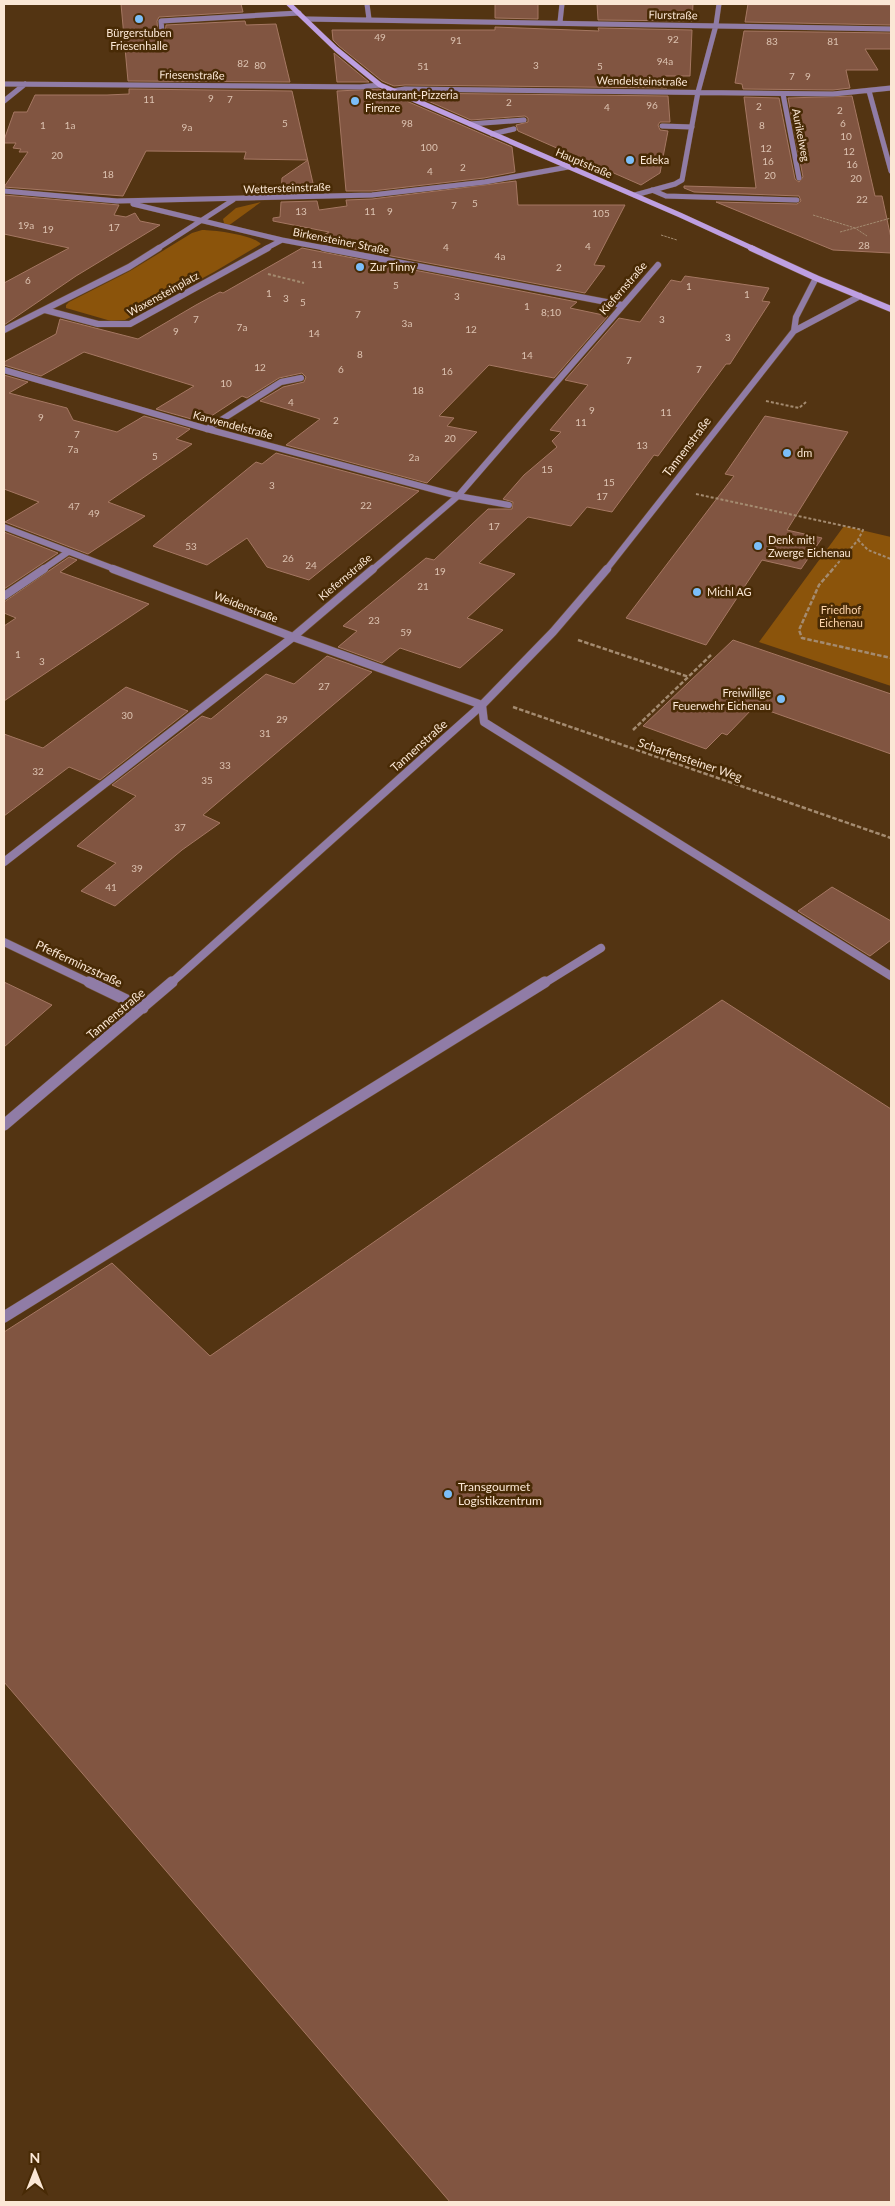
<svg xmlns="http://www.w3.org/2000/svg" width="895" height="2206" viewBox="0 0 895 2206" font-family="Lato,sans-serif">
<rect width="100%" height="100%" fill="#533412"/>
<path fill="#8b540b" d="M261,202L228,226L224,223L223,219L236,208Z
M202,230C215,230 253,235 261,244L214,272L125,320L111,321L66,308V305L69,302L130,271L192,233Z
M844,526L891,537V686L759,642Z"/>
<path fill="#815541" stroke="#a57762" d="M121,4H241L243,12L159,17L157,21L158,33L161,36L165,35L166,25L245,21L246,25L276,24L290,82L128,81Z
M495,4H538V19L495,18Z
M597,4H693L692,21L598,20Z
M748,4L891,5V25L745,22Z
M495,27L599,31L598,28L692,30L690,76H665L667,88L405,85L394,86L382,81L339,46L333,40L332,30H495Z
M744,31L891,33V49H865L878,70H846L850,88L833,90L743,89L742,84L735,83Z
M334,53L369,82H337Z
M129,89L292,91L315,192L281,193L282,178L308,160L244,159L246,152L146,151L123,196L4,187L28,152H19L21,149L13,148L16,143H4V140L14,112H27L35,95H107L129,94Z
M379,89L512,147L515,172L484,178L372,191H346L337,91Z
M410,93L668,96L670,122H660L658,125L660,130L668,131L660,173L641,185L518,131L516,125L528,122V118L525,116L471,120Z
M852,96L875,196H882L891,238V253L833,250L716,202L797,204L801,201L799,196L694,192L684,188V186L756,188L744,97L779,98L795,179L799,182L803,177L788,98Z
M516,181L518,205H625L594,265L605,266L585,293L313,241L329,232L273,221V218L280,217L281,202L317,201L319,210L347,206L346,200L372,199Z
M4,195L119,205L114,215L126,217L135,213L140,221L160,225L76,276L4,325V283L69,248L4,234Z
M302,248L577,302L570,308L608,316L554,378L489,365L439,416L454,418L447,426L477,432L427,483L286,445L320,419L260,401L283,387L304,382L306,377L302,373L279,378L247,398L242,396L202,422L156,409L194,386L84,352L41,376L4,365V362L56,334L60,319L138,339L196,305L220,292L223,293Z
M685,276L769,288L762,301L770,302L730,364H726L658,456L654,455L612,512L587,507L571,526L528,517L479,563L515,574L467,618L503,630L460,668L400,648L382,663L338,647L357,631L343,626L426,558L434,560L488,509H512L513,502L503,499L524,475L557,447L552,441L561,432L550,430L588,385L565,380L619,318L640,322L671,280L681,282Z
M4,375L28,382L9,393L67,408L73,420L117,432L144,416L190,429L176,439L192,444L108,502L145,516L88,554L5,522L39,502L4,489Z
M765,416L848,432L787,530L822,538L801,569L762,560L706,645L626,618L734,476L725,474Z
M276,453L419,491L309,580L267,567L247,538L207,565L153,546L256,462L262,464Z
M4,532L58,553L4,589Z
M69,557L77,560L60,572L149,604L4,701V626L16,618L4,613V602Z
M733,640L891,694V754L755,706L727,735L722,733L706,749L643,726Z
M327,656L372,672L203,815L220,823L182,850L115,906L81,891L116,863L77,846L136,796L112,785L202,716L211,719L266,674L294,684Z
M126,687L188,711L100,780L69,767L4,816V734L43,748Z
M832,887L891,921V940L870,956L798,911Z
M4,982L52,1005L4,1047Z
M722,1000L891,1109V2202H450L4,1682V1332L112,1263L210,1356Z"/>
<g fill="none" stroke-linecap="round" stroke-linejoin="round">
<g stroke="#6e5131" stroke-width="5.5">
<path id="lane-far3" d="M162,32L161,21L299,13
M783,94L799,178
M470,124L524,120
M662,126L692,127
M492,134L514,129
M652,190L666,196L797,200"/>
</g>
<g stroke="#6e5131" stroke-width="7">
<path id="lane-far2" d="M207,429L281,382L301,378
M458,496L509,505"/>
</g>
<g stroke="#6e5131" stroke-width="9">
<path id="lane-far1" d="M482,705L484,722L891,976
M543,984L601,948"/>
</g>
<g stroke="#6e5131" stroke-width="12">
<path id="lane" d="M4,1317L545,982"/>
</g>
<g stroke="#6e5131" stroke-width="5.5">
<path id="street-far3" d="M367,4L369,19
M305,19L891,29
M560,22L562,4
M4,84L360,87L380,85
M393,91L405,89L833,94L891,88
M869,91L891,171
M4,101L25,84
M4,191L117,201L372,195L485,182L568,167
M635,195L675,184L682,180L698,92L716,25L719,4
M133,204L282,240L330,249
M157,249L233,200
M265,249L282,240"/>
</g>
<g stroke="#6e5131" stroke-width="7">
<path id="street-far2" d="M323,248L622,305
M45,310L98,324H130L268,248
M4,330L129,267L159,248
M794,331L796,317L816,278
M4,370L207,429L458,496
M4,527L117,570
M42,570L68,552
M372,570L458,496L658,265
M606,570L794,331L860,296"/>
</g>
<g stroke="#6e5131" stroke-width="9">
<path id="street-far1" d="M113,569L293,637L482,705
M4,596L44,569
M4,862L293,637L373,569
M4,942L92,984
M170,984L482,705L553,632L607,569"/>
</g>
<g stroke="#6e5131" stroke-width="12">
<path id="street" d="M89,982L143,1008
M4,1125L172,982"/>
</g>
<g stroke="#6e5131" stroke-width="5.5">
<path id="secondary-far1" d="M289,4L336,49L380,85L680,215L754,249"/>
</g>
<g stroke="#6e5131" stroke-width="7">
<path id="secondary" d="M751,248L816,278L891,309"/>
</g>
<path stroke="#a48b70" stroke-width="1" stroke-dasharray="2.5 1" stroke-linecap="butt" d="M813,215L855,228L891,218
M840,232L855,228L867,236
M661,235L677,240"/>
<path stroke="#a48b70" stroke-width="2" stroke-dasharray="3 2" stroke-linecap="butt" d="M268,274L304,283
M766,401L799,408L806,402
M696,494L863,530L858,540L832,570
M858,540L868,550L891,559"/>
<path stroke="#a48b70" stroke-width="2.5" stroke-dasharray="4.5 2" stroke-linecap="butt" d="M833,569L819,585L799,630L802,638L891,658
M578,640L689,677
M513,707L891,838
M633,730L711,655"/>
<use href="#lane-far3" stroke="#907ca6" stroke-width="5"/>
<use href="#lane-far2" stroke="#907ca6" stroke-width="6"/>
<use href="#lane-far1" stroke="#907ca6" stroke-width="8"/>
<use href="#lane" stroke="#907ca6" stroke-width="11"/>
<use href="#street-far3" stroke="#907ca6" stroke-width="5"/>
<use href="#street-far2" stroke="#907ca6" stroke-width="6"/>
<use href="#street-far1" stroke="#907ca6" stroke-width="8"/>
<use href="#street" stroke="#907ca6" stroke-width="11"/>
<use href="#secondary-far1" stroke="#be9fe2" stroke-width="5"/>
<use href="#secondary" stroke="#be9fe2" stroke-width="6"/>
</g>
<g fill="#7bbef8" stroke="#482a05" stroke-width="2">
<circle cx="139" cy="19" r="5"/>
<circle cx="355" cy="101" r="5"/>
<circle cx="630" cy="160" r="5"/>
<circle cx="360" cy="267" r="5"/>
<circle cx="787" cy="453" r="5"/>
<circle cx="758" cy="546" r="5"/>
<circle cx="697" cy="592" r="5"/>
<circle cx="781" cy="699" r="5"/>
<circle cx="448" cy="1494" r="5"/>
</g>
<g text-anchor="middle" stroke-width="5" stroke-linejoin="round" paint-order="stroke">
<g font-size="10" fill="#dcc2b0">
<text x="380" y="41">49</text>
<text x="673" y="43">92</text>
<text x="456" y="44">91</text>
<text x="772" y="45">83</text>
<text x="833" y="45">81</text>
<text x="665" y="65">94a</text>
<text x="243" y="67">82</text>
<text x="260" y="69">80</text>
<text x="536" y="69">3</text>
<text x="423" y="70">51</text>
<text x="600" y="70">5</text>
<text x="792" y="80">7</text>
<text x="808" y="80">9</text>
<text x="211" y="102">9</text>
<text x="149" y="103">11</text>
<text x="230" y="103">7</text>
<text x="509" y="106">2</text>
<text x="652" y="109">96</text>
<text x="759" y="110">2</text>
<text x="607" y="111">4</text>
<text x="840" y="114">2</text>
<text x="285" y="127">5</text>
<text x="407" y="127">98</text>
<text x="843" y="127">6</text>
<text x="43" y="129">1</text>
<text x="70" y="129">1a</text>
<text x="762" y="129">8</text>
<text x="187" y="131">9a</text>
<text x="846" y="140">10</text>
<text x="429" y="151">100</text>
<text x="766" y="152">12</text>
<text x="849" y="155">12</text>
<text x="57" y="159">20</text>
<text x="768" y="165">16</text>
<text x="852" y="168">16</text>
<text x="463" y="171">2</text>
<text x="430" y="175">4</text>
<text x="108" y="178">18</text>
<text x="770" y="179">20</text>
<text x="856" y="182">20</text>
<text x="862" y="203">22</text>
<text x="475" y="207">5</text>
<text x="454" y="209">7</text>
<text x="301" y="215">13</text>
<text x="370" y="215">11</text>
<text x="390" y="215">9</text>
<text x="601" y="217">105</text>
<text x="26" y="229">19a</text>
<text x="114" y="231">17</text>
<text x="48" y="233">19</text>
<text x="864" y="249">28</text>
<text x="588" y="250">4</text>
<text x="446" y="251">4</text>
<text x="500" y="260">4a</text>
<text x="317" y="268">11</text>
<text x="559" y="271">2</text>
<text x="28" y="284">6</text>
<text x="396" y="289">5</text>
<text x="689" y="290">1</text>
<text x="269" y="297">1</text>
<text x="747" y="298">1</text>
<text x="457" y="300">3</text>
<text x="286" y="302">3</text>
<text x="303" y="306">5</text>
<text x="527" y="310">1</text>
<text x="551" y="316">8;10</text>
<text x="358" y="318">7</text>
<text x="196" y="323">7</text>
<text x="662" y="323">3</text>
<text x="407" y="327">3a</text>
<text x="242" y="331">7a</text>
<text x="471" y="333">12</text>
<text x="176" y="335">9</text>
<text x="314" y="337">14</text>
<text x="728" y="341">3</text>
<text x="360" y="358">8</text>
<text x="527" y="359">14</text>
<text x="629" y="364">7</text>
<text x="260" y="371">12</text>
<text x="341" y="373">6</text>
<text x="699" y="373">7</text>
<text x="447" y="375">16</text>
<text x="226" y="387">10</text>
<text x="418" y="394">18</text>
<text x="291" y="406">4</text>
<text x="592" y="414">9</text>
<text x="666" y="416">11</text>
<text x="41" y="421">9</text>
<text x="336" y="424">2</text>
<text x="581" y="426">11</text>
<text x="77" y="438">7</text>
<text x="450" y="442">20</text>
<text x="642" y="449">13</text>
<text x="73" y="453">7a</text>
<text x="155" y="460">5</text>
<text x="414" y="461">2a</text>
<text x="547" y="473">15</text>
<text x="609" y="486">15</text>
<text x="272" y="489">3</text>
<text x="602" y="500">17</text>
<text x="366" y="509">22</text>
<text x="74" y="510">47</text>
<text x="94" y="517">49</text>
<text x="494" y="530">17</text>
<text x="191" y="550">53</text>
<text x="288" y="562">26</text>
<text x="311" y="569">24</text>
<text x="440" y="575">19</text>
<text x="423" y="590">21</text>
<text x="374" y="624">23</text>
<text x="406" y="636">59</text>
<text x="18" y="658">1</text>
<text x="42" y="665">3</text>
<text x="324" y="690">27</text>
<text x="127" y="719">30</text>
<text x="282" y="723">29</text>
<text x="265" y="737">31</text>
<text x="225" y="769">33</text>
<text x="38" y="775">32</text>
<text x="207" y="784">35</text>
<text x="180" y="831">37</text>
<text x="137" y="872">39</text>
<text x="111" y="891">41</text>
</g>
<g font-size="11" fill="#fbe7d5" stroke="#482a05">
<text transform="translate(673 15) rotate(1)" y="4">Flurstraße</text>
<text transform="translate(192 75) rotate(1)" y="4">Friesenstraße</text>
<text transform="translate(642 81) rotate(1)" y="4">Wendelsteinstraße</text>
<text transform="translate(801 135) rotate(79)" y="4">Aurikelweg</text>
<text transform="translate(584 163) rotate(23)" y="4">Hauptstraße</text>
<text transform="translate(287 188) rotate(-2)" y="4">Wettersteinstraße</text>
<text transform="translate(341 241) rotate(11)" y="4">Birkensteiner Straße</text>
<text transform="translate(623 288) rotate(-49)" y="4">Kiefernstraße</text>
<text transform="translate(163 294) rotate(-29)" y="4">Waxensteinplatz</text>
<text transform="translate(233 425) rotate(15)" y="4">Karwendelstraße</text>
<text transform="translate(345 577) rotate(-40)" y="4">Kiefernstraße</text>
<text transform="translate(246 607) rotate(21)" y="4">Weidenstraße</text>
</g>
<g font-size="11" fill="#fbe7d5" stroke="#482a05" text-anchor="start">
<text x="139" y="37" text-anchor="middle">Bürgerstuben<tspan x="139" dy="13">Friesenhalle</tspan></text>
<text x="365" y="99">Restaurant-Pizzeria<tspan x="365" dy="13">Firenze</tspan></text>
<text x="640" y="164">Edeka</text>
<text x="370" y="271">Zur Tinny</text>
<text x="797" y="457">dm</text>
<text x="768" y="544">Denk mit!<tspan x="768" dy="13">Zwerge Eichenau</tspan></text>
<text x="707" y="596">Michl AG</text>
<text x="771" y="697" text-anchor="end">Freiwillige<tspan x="771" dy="13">Feuerwehr Eichenau</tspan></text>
</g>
<g font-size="11" fill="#fcd3aa" stroke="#482a05">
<text x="841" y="614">Friedhof<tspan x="841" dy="13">Eichenau</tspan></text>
</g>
<g font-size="12" fill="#fbe7d5" stroke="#482a05">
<text transform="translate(687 447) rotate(-53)" y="4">Tannenstraße</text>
<text transform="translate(419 746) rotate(-42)" y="4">Tannenstraße</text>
<text transform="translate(690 760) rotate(19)" y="4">Scharfensteiner Weg</text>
<text transform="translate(79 964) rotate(25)" y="4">Pfefferminzstraße</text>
<text transform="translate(116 1014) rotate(-40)" y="4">Tannenstraße</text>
</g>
<g font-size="12" fill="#fbe7d5" stroke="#482a05" text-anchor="start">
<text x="458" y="1491">Transgourmet<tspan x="458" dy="14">Logistikzentrum</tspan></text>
</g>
</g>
<rect width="895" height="2206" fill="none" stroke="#fbe7d5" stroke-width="10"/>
<g transform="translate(35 2171)" stroke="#482a05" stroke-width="4" paint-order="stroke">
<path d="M0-4L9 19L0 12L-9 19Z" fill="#fbe7d5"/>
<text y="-8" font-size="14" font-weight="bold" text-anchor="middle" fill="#fbe7d5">N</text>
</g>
</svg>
